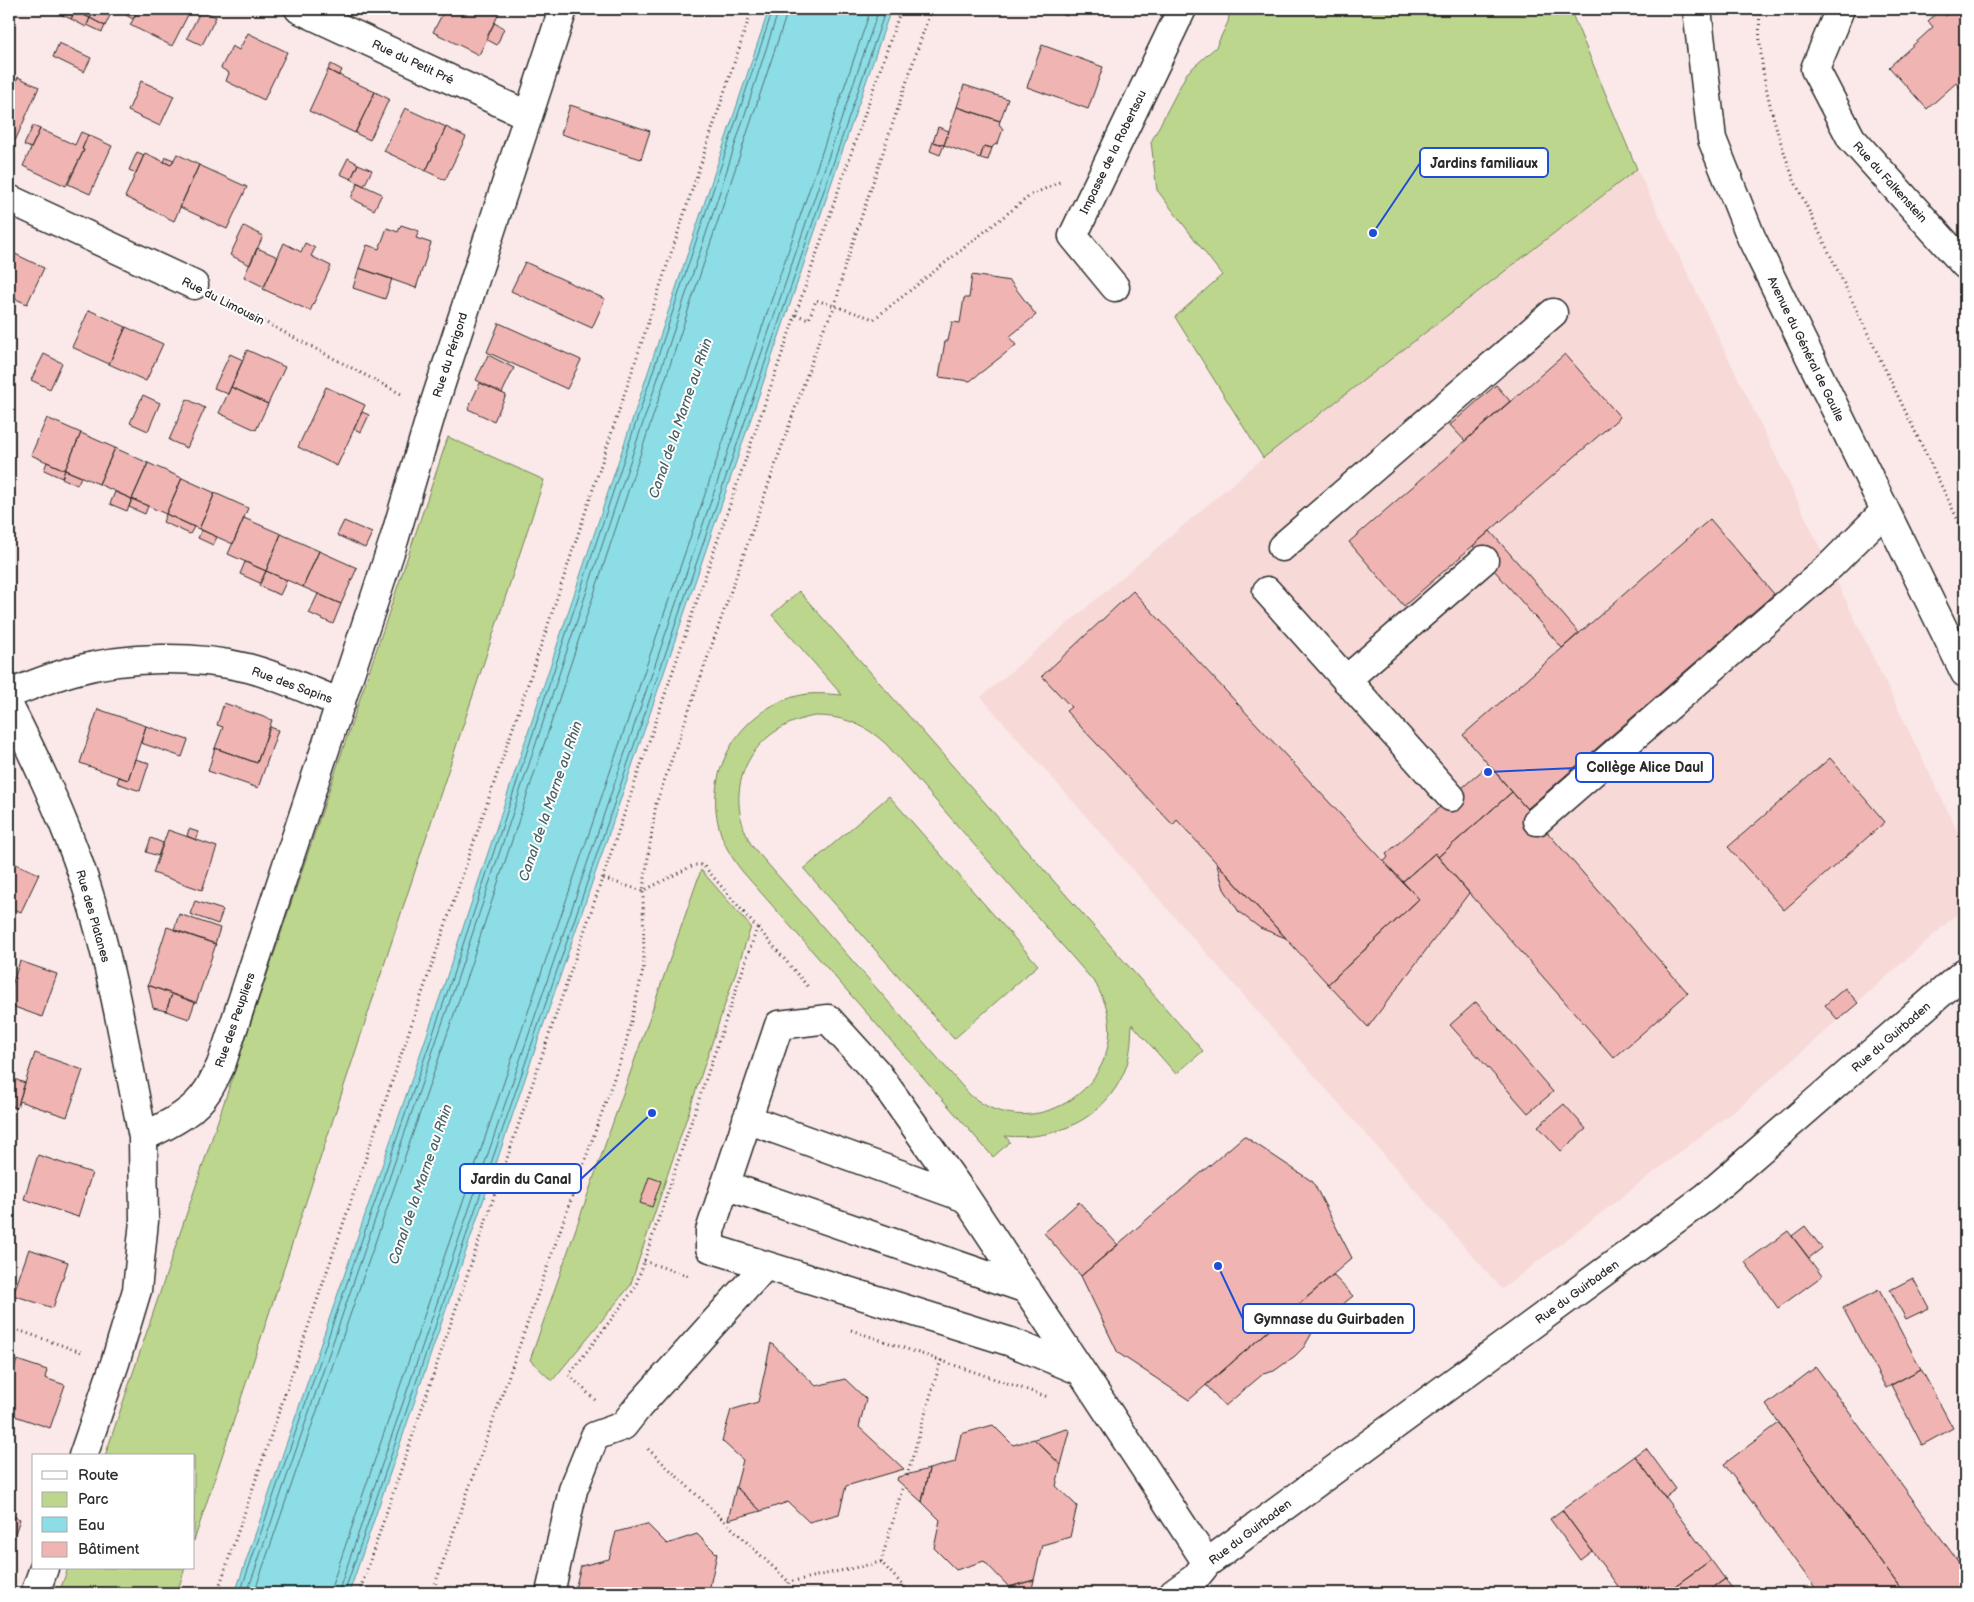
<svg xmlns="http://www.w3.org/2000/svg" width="1974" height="1602" viewBox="0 0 1974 1602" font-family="'Balsamiq Sans',sans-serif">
<rect width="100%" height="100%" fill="#fae9e8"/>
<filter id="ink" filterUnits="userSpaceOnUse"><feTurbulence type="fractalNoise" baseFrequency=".02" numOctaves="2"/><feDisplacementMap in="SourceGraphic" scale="10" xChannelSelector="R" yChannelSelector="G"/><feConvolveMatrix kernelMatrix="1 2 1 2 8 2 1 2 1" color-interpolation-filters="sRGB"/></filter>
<g filter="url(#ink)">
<path fill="#f7d9d8" d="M1637,169L1965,847V907L1744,1103L1502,1289L981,697L1263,458Z"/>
<path fill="#bdd68d" stroke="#74805c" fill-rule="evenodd" d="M1230,9H1570L1637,169L1263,458L1175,317L1222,275L1157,190L1151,142L1187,73L1216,47L1228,22Z
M448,437L544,480L194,1541V1456H105Z
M799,591L1203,1051L1176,1074L1132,1024C1131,1040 1131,1055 1125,1070C1105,1119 1055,1141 1005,1136L1010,1142L993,1157L742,871C732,858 723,844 719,827C704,771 740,710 797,696C812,692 827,694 842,695L772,615ZM815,716C844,716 866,725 887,745L1096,984C1100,992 1104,1001 1107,1009C1124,1075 1056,1133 993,1109C985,1106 977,1100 970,1095L752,846C719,788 751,727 815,716Z
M889,796L1038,965L954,1039L804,869Z
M701,870L751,927L630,1286L552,1381L530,1360Z
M68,1568H185L177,1593H59Z"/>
<path fill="#8cdde5" stroke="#65969b" d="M769,9H891L349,1593H235L442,991Z"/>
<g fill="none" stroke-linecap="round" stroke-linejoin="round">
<path stroke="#527275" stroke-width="1" d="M240,1593L447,993L773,9
M247,1593L452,995L712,216L779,9
M254,1593L460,997L786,16L787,9
M331,1593L332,1585L871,9
M338,1593L879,9
M344,1593L886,9"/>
</g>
<path fill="#f0b5b3" stroke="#2b2b2b" d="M49,9H76L71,19Z
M76,9H95L90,18L75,11Z
M95,9H113L105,26L90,18Z
M129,9H139L133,19L126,15Z
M139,9H191L172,46L130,25Z
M381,9H395L392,14Z
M445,9H501L479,55L433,32Z
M1045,9H1068L1069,10L1067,16Z
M1140,9H1154L1152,13Z
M1954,9H1965V88L1962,90L1956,83L1927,109L1889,67L1933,27L1928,21L1940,10L1946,16Z
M201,10L216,17L202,45L187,38Z
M75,11L90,18L86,27L71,19Z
M90,18L105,26L102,32L87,25Z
M494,23L504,28L497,45L486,39Z
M248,33L287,52L264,100L226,81L229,73L221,68L232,46L239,50Z
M59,43L91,58L84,72L53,57Z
M1042,45L1103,67L1088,109L1027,87Z
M331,64L342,70L339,76L328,70Z
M328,70L375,92L355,133L309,111Z
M18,77L39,87L15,141L9,138V98Z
M141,81L174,96L160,126L128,111Z
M964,85L1008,99L1000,121L957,107Z
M375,92L389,99L370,140L355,133Z
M570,105L650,131L641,159L561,134Z
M957,107L1000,121L999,124L1003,129L998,143L993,146L992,148L984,146L980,158L944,145Z
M405,108L446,127L426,171L384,151Z
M33,126L40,129L31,148L24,145Z
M446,127L466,137L445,180L426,171Z
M938,127L949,131L944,145L933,142Z
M40,129L75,145L81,132L88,135L82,149L84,150L66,186L23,166Z
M88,135L112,146L90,194L68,184L84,150L82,149Z
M933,142L944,145L940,155L930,151Z
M984,146L992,148L988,160L980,158Z
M137,152L144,155L136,173L129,170Z
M145,153L171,165L177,154L199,165L174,221L125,197Z
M166,157L174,160L171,165L164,162Z
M348,158L358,164L351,179L340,174Z
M358,164L372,170L364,186L351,179Z
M199,165L247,187L227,229L180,207Z
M358,183L382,194L374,210L351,198Z
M401,225L419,231L416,238L431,243L416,288L359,268L367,245L379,249L387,228L398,232Z
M244,226L263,236L250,265L230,255Z
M284,243L301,252L305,243L315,248L311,256L331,266L310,311L263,289Z
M257,248L278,257L264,287L244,277Z
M9,251L44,268L27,304L9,296Z
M525,262L605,299L592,328L511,291Z
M359,268L392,279L385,299L353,288Z
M972,275L1010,281L1036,315L1009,337L1016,345L970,381L939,377L945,341H948L952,322L960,323L964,298H969Z
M89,310L126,327L109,364L72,347Z
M499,323L581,360L567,389L487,352Z
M126,327L163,344L146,381L109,364Z
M247,350L285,367L268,404L231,387Z
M44,354L62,363L50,389L31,380Z
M230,354L243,360L228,394L214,388Z
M1565,354L1620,417L1404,606L1349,542Z
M488,355L514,368L502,393L476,380Z
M480,383L506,395L494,421L468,409Z
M1496,385L1510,401L1465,441L1450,425Z
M231,387L268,404L256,430L219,413Z
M326,387L365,405L337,466L298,447Z
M143,395L160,403L148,431L130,423Z
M187,399L205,408L187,448L169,440Z
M362,412L369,415L361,432L354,429Z
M47,418L81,433L65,470L31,455Z
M81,433L115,448L99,484L65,470Z
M115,448L148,463L132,499L99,484Z
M47,462L65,470L62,478L44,470Z
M148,463L182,478L166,514L132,499Z
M65,470L81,477L77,485L62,478Z
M182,478L215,493L199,529L166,514Z
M9,484L14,488L9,496Z
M115,492L132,499L127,511L110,504Z
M215,493L248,508L233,544L199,529Z
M132,499L148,506L145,514L129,507Z
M166,514L194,527L190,534L163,522Z
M244,518L281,534L266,571L228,554Z
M1710,519L1774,594L1527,809L1463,735Z
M344,521L372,533L365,548L337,535Z
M202,530L217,537L213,545L198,538Z
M1490,531L1579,633L1562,648L1473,546Z
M281,534L319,551L303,587L266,571Z
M319,551L357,568L341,604L303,587Z
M245,562L266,571L260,583L240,574Z
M266,571L287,580L280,595L259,586Z
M1133,591L1419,899L1328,984L1177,820L1173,825L1066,711L1071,707L1042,676Z
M318,594L341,604L333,624L309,613Z
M224,703L272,720L257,763L215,748L223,727L217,725Z
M98,709L146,726L128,780L80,763Z
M146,726L188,740L182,757L141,743Z
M270,727L278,730L258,788L208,771L215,748L257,763Z
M1830,758L1885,822L1784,910L1728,847Z
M135,759L149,763L140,791L117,783L119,777L128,780Z
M1491,767L1512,792L1438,857L1435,853L1402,882L1384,862L1388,857L1386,854L1485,768L1487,771Z
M1512,792L1688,993L1614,1058L1438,857Z
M189,829L198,832L196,840L187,836Z
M168,830L217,847L202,890L153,873Z
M151,838L163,843L158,856L146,852Z
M1435,853L1469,893L1368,1027L1328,984L1419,899L1402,882Z
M9,861L39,874L21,912L9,907Z
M1216,862L1286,938L1260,928L1239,912L1224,889Z
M195,901L223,910L218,924L190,914Z
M179,914L220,928L215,944L174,930Z
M167,927L216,944L196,1003L148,985Z
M20,961L57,974L42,1017L9,1005V994Z
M148,985L172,994L166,1011L153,1008Z
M1845,988L1858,1003L1838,1020L1825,1005Z
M172,994L195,1002L189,1019L166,1011Z
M1476,1002L1553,1092L1528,1113L1450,1025Z
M35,1053L83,1070L67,1117L19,1101Z
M14,1079L25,1083L17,1108L9,1105V1094Z
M1564,1104L1586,1129L1561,1151L1538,1126Z
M1244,1136L1313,1182L1352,1258L1189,1400L1118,1353L1081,1276Z
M38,1155L92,1173L78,1217L24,1199Z
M649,1177L661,1181L652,1207L640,1203Z
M1079,1202L1118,1245L1081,1276L1044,1233Z
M1805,1226L1822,1248L1809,1258L1792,1236Z
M1788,1231L1822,1276L1778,1308L1745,1262Z
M29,1249L68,1262L53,1308L13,1295Z
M1333,1275L1353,1296L1316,1326L1304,1347L1295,1356L1274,1371L1263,1374L1225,1406L1206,1385Z
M1913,1278L1929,1308L1906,1319L1890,1290Z
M1879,1290L1921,1369L1886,1388L1843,1308Z
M771,1343L816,1386L845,1379L866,1399L859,1427L904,1469L846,1486L839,1514L809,1522L788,1502L761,1511L736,1487L743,1460L722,1441L731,1410L758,1402Z
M17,1360L47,1370L45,1378L65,1385L50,1428L9,1414V1385Z
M1816,1367L1965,1571V1593H1904L1766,1405Z
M1921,1369L1953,1428L1922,1445L1891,1385Z
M1779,1423L1904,1593H1819L1724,1464Z
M993,1425L1013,1445L1034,1439L1061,1465L1056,1486L1077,1506L1070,1537L1042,1545L1034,1580L1009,1587L984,1561L956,1570L934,1548L940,1520L922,1502L929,1469L955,1462L961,1434Z
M1067,1429L1070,1431L1061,1465L1034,1439Z
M1646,1448L1676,1489L1665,1497L1635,1456Z
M1635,1456L1711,1560L1665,1593H1623L1562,1510Z
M929,1469L922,1502L897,1480L898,1477Z
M736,1487L761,1511L728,1520Z
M1562,1510L1592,1551L1580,1560L1550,1519Z
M9,1515L20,1519L9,1551Z
M647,1524L667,1544L697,1534L717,1554L710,1586L717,1593H574L581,1566L609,1559L616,1532Z
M1711,1560L1725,1579L1706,1593H1665Z
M1725,1579L1736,1593H1706Z
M1034,1580L1031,1593H1016L1009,1587Z"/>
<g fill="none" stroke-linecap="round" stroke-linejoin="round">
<g stroke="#2b2b2b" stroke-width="31">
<path id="minor" d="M299,9L527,115
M1697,9L1712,139L1751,237L1965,673
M1840,9L1815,69L1851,138L1965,265
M9,199L194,285
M1115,287L1073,236L1182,9
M1282,547L1553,313
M1267,591L1451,797
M1346,680L1484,560
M9,694C30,686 51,677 73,671C126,656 195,655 248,668C279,676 310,691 341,703
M9,706C39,765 67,825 87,888C113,969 126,1054 143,1137
M1537,821L1830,566L1885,511
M747,1119L966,1198
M725,1185L1027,1289
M1081,1371L966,1198L877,1073L828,1019L779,1025L710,1231V1248L1011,1342L1081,1371L1207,1563
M83,1456L115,1363L137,1290L144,1221L143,1137C167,1125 193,1114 208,1090C213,1082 217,1073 221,1065L394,540L432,411L563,9
M35,1593L44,1568
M550,1593L573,1490L595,1436L623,1426L638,1407L765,1266
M1174,1593L1195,1578L1207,1563L1706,1197L1965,972"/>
</g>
<path stroke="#2b2b2b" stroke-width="3" stroke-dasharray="1 4" stroke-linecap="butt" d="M1760,9C1756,67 1774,126 1794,180L1965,535
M223,300L403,395
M796,315L809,319L816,300L874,319L1031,195L1062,181
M758,928L809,988
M644,1261L689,1276
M9,1327L84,1353
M851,1330L1048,1397
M595,1400L569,1375L635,1288L757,928L703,865H694L643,891L602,878
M648,1449L789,1582
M907,1476L941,1360
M881,1562L903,1486
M217,1593L546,631L752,9
M359,1593L707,571L901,9
M432,1593L625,1047L644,966L643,891L656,804L822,332L835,306L844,269L931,9
M785,1593L789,1582L881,1562L910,1593"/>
<use href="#minor" stroke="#fff" stroke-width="28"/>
</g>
</g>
<g text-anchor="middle" stroke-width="4" stroke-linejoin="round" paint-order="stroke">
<g font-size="12" fill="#2b2b2b" stroke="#fff">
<text transform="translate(413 62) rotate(25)" y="4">Rue du Petit Pré</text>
<text transform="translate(1113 152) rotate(-64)" y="4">Impasse de la Robertsau</text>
<text transform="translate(1890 182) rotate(48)" y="4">Rue du Falkenstein</text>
<text transform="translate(223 301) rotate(27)" y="4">Rue du Limousin</text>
<text transform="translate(1806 349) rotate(64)" y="4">Avenue du Général de Gaulle</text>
<text transform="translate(450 355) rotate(-72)" y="4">Rue du Périgord</text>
<text transform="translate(292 685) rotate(20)" y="4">Rue des Sapins</text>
<text transform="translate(93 916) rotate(74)" y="4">Rue des Platanes</text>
<text transform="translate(235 1020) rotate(-71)" y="4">Rue des Peupliers</text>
<text transform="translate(1891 1037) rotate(-41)" y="4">Rue du Guirbaden</text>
<text transform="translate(1577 1292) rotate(-36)" y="4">Rue du Guirbaden</text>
<text transform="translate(1250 1532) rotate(-37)" y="4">Rue du Guirbaden</text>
</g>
<g font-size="14" font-style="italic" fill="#486063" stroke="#fff">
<text transform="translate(680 418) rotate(-71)" y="5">Canal de la Marne au Rhin</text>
<text transform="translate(550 801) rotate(-71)" y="5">Canal de la Marne au Rhin</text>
<text transform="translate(420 1184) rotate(-71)" y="5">Canal de la Marne au Rhin</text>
</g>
</g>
<path fill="none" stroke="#1d4ed8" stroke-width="2" d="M1373 233L1420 163M1488 772L1576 768M652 1113L581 1179M1218 1266L1243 1319"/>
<g fill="#1d4ed8" stroke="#fff" stroke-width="2">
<circle cx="1373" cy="233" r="5"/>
<circle cx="1488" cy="772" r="5"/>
<circle cx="652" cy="1113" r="5"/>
<circle cx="1218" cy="1266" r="5"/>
</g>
<g fill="#fff" stroke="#1d4ed8" stroke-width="2">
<rect x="1420" y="148" width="128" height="29" rx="5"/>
<rect x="1576" y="753" width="137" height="29" rx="5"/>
<rect x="460" y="1164" width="121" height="29" rx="5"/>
<rect x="1243" y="1304" width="171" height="29" rx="5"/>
</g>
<g font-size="14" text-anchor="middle" font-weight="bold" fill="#2b2b2b">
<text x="1484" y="168">Jardins familiaux</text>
<text x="1645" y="772">Collège Alice Daul</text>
<text x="521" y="1184">Jardin du Canal</text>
<text x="1329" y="1324">Gymnase du Guirbaden</text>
</g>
<rect width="1974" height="1602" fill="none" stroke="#fff" stroke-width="30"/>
<rect x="15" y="15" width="1944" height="1572" fill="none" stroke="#2b2b2b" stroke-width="2" filter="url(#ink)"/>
<rect x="32" y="1454" width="162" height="115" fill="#ffffff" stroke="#aaaaaa"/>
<rect x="42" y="1471" width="25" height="8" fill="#ffffff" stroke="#aaaaaa"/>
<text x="78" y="1480" font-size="15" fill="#2b2b2b">Route</text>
<rect x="42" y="1492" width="25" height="15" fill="#bdd68d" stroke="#aaaaaa"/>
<text x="78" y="1504" font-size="15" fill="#2b2b2b">Parc</text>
<rect x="42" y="1517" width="25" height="15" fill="#8cdde5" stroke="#aaaaaa"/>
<text x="78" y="1530" font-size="15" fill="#2b2b2b">Eau</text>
<rect x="42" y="1542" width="25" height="15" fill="#f0b5b3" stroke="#aaaaaa"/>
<text x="78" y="1554" font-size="15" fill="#2b2b2b">Bâtiment</text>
</svg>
